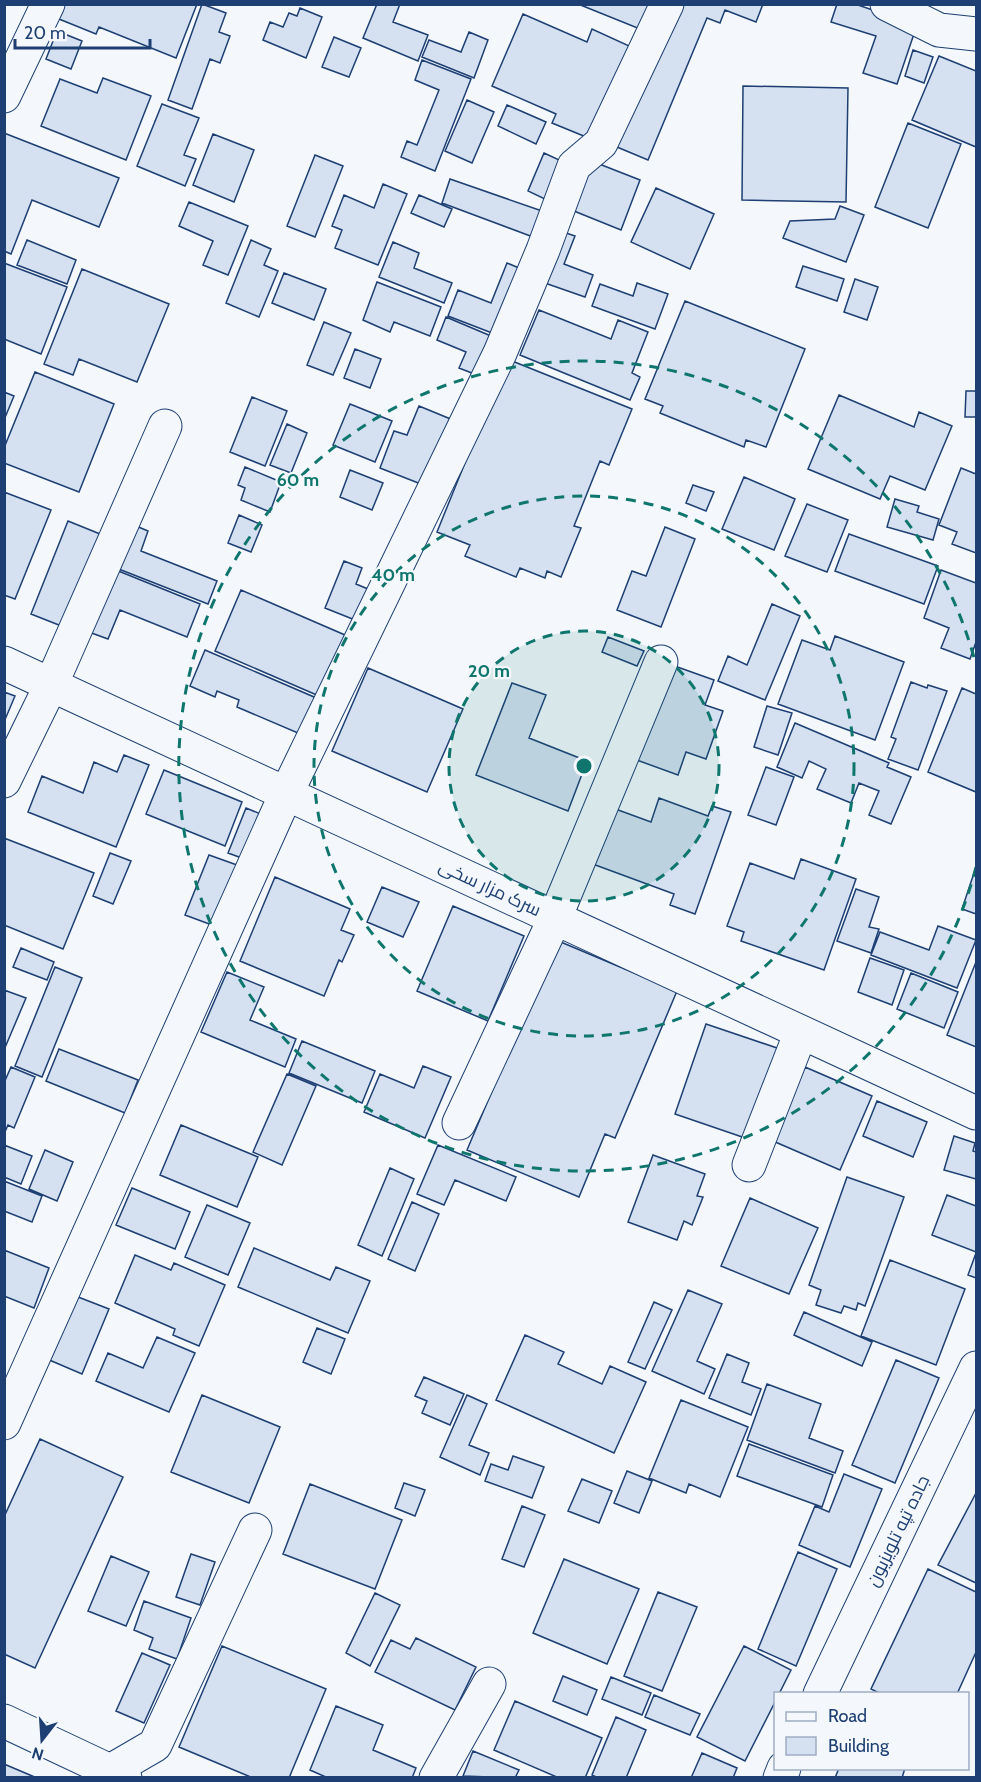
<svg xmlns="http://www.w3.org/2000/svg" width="981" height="1782" viewBox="0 0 981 1782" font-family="Cabin,Cairo,sans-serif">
<rect width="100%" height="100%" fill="#f4f7fb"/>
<path fill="#d5e0f0" stroke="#1d3f73" stroke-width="1.5" d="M65,4H197L176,58L99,27L96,34L59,19Z
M202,4L226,13L219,32L230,36L220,63L210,59L192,109L168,100Z
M377,4H400L393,22L428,35L418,61L363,38Z
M578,4H655L645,31Z
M676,4H763L756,22L725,10L720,23L707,18L648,160L617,147Z
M837,4H855L917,25L897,84L863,73L876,36L831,22Z
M300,8L322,17L306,58L263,40L270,22L283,27L289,13L297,16Z
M523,14L587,42L592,29L638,50L591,139L552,123L556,114L492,86Z
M57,31L82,41L71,69L46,59Z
M469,32L488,40L474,78L422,57L429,40L461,52Z
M334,37L361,48L349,77L322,67Z
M913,50L933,57L924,83L905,76Z
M939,56L976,71V147L912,120Z
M422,60L471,79L435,171L401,157L407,141L417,145L439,90L415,80Z
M103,78L151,96L126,160L41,126L60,79L97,93Z
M743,86L848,88L846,202L742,200Z
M467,100L494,112L472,163L445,151Z
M162,104L199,118L184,155L196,159L185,186L137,166Z
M507,105L546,122L536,144L498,126Z
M908,123L961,144L928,228L875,207Z
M4,133L119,178L99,227L32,200L11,254L4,251Z
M213,134L254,150L234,202L193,185Z
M544,153L568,164L551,202L528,191Z
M315,155L343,166L315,237L287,226Z
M589,160L640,180L621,230L569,209Z
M450,179L542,211L533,237L442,203Z
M383,184L407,194L378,265L335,248L342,230L332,226L344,195L374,208Z
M656,188L714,214L690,269L631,242Z
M419,195L452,209L444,227L411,213Z
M189,202L248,226L228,275L203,265L213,241L179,226Z
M840,206L864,215L846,262L783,238L790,221L835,219Z
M560,231L575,236L564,264L593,275L585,297L542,282Z
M27,240L76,260L67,284L17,265Z
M251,240L271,249L264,265L278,271L259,317L226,303Z
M393,242L419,253L414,268L452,283L444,303L379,277Z
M4,263L67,287L41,354L4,339Z
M507,263L531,273L505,338L448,316L458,290L491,303Z
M803,266L844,279L837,301L796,287Z
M82,269L169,304L137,382L79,359L73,375L44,364Z
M284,273L326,289L314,320L272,303Z
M855,279L878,287L867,320L844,312Z
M377,282L441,307L430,336L394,322L390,332L363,320Z
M637,283L668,294L655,329L592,306L600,284L633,296Z
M685,301L805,349L766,447L746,440L744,447L660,413L663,406L645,399Z
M539,310L611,339L618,320L648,332L632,373L640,377L630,400L520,355Z
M446,317L498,339L482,377L459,368L466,352L437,340Z
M324,322L351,333L333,375L307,365Z
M355,349L381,359L370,388L344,378Z
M507,359L632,409L609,465L600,461L574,526L581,528L561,577L547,571L545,578L520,568L516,577L465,556L470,545L437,532Z
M35,372L114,404L79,492L4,463V448Z
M966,391H976V417H965Z
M4,392L14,396L4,420Z
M839,395L914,427L919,412L952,426L925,490L890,476L880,499L808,469Z
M252,397L287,411L265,466L230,452Z
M350,404L392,421L375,462L333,445Z
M419,406L453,420L426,486L380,468L394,431L407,435Z
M287,424L307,433L291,473L270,465Z
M245,467L281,482L270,512L241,500L245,488L238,485Z
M961,468L976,474V553L952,544L957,532L939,525Z
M350,470L383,483L372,510L340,497Z
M744,477L795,499L774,550L722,529Z
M693,485L714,492L706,511L686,503Z
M4,492L51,510L15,599L4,595Z
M895,499L919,506L917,512L939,519L933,540L887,527Z
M807,504L848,520L827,572L785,556Z
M239,515L262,525L251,552L228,543Z
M68,521L105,536L69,629L31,614Z
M129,523L148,531L141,551L217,581L208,604L111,566Z
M665,527L695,539L661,627L617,610L632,571L646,576Z
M849,534L938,566L924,604L835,571Z
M344,561L362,568L356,584L368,589L355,620L325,608Z
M111,568L200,604L187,637L120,610L108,639L86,631Z
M941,570L976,583V642L970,659L941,648L949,628L924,618Z
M241,590L345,635L319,696L215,651Z
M772,604L800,616L765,700L718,681L728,656L747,665Z
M835,636L904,662L875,740L778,704L802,640L830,650Z
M608,637L644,651L637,666L602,652Z
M205,650L321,700L305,736L237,707L239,700L217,691L215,697L190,686Z
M669,664L714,680L705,705L723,711L706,759L686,752L678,775L634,759Z
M368,668L463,709L427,792L332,751Z
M911,682L927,688L928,685L947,691L918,770L888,759L896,739L891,737Z
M512,683L546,695L529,738L587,761L568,811L476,775Z
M962,688L976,694V792L928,772Z
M4,692L15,696L4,722Z
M767,706L792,713L778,755L754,747Z
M795,723L889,763L887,767L911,777L891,824L869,815L879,791L859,783L851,803L817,789L826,769L809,761L802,778L777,767Z
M124,755L149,765L116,847L28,812L42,776L83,793L94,762L117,772Z
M766,767L794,777L776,825L748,815Z
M164,770L242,802L225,846L146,814Z
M659,798L708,816L712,806L731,812L695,914L670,905L674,894L590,863L610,807L651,822Z
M246,808L268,817L250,861L228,853Z
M4,838L94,873L63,949L4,925Z
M110,853L131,861L113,904L93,896Z
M209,855L237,865L212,925L185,915Z
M801,859L856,879L824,970L741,941L744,932L727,926L750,863L794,879Z
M976,867V914L962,909Z
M275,877L350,909L341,930L354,935L342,962L339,960L324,996L240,961Z
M382,887L419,902L403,937L367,922Z
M856,889L879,897L869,927L879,929L871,953L837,941Z
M453,906L524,936L488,1021L417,991Z
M938,926L976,940L957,988L871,955L880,932L929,950Z
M556,940L677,991L615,1138L605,1134L579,1197L467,1150Z
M21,948L54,962L47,980L13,967Z
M870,958L904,970L892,1005L858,992Z
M976,962V1047L947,1035Z
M55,967L82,978L42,1077L15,1066Z
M227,972L264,987L250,1020L296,1039L285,1067L201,1032Z
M911,973L958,992L944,1028L897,1009Z
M4,990L26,998L4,1050Z
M706,1024L783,1050L751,1140L675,1114Z
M302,1041L375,1071L362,1103L289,1073Z
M59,1049L138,1080L125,1113L46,1081Z
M423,1066L451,1077L425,1138L364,1112L380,1074L414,1088Z
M11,1067L35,1077L14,1128L8,1125L4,1134V1083Z
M805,1067L872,1096L840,1170L773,1141Z
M287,1074L316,1086L282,1165L253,1152Z
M877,1101L927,1122L913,1157L863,1136Z
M181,1125L258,1157L237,1207L160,1175Z
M954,1136L975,1143L973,1151L976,1152V1179L944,1170Z
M4,1145L32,1156L21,1184L4,1177Z
M438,1145L516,1177L506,1201L455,1180L444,1205L417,1194Z
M45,1150L73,1162L57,1201L29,1189Z
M653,1155L705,1174L697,1196L703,1197L692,1225L684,1221L677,1240L628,1222Z
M390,1168L414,1179L382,1256L358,1245Z
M847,1177L904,1197L865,1306L858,1303L856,1310L844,1306L841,1313L816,1305L821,1290L809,1285Z
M4,1181L42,1196L32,1222L4,1211Z
M132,1188L190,1212L175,1249L116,1225Z
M947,1195L976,1206V1252L932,1235Z
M750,1198L818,1228L789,1294L721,1266Z
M412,1202L439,1214L415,1271L388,1259Z
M207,1205L250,1223L228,1275L185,1257Z
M254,1248L330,1280L336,1267L370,1281L348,1333L238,1287Z
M4,1250L49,1268L34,1308L4,1296Z
M976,1253V1278L968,1275Z
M135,1255L171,1270L174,1263L225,1285L199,1346L173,1335L175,1329L115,1303Z
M890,1260L965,1289L936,1365L861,1336Z
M688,1290L722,1304L697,1361L715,1369L704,1394L652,1371Z
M73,1295L109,1309L82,1374L47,1359Z
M654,1302L672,1310L645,1369L628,1362Z
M804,1312L872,1342L862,1366L794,1335Z
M317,1328L345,1339L331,1374L303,1362Z
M525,1335L564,1352L558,1364L602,1384L610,1366L646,1382L614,1453L496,1400Z
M157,1337L195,1353L169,1412L96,1381L108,1353L143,1368Z
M727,1354L749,1363L742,1382L761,1389L751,1415L709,1398Z
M896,1360L939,1378L895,1483L852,1465Z
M424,1377L464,1394L450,1425L422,1413L427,1401L415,1396Z
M767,1384L821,1404L809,1438L843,1451L835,1473L747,1440Z
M202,1395L280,1427L249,1503L171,1472Z
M467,1395L487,1404L469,1445L489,1453L480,1475L440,1457Z
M681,1400L748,1427L720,1497L689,1484L686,1493L649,1478Z
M40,1439L123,1477L35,1668L4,1654V1517Z
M749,1444L833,1475L822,1507L737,1476Z
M513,1456L544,1467L532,1498L485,1481L491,1464L508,1470Z
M627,1471L652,1481L639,1513L614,1503Z
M844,1474L882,1489L850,1567L799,1545L815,1506L829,1512Z
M582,1479L612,1491L599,1523L568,1511Z
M404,1483L425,1490L415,1516L395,1508Z
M310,1484L402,1520L375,1589L283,1554Z
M976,1493V1583L938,1565Z
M522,1506L545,1515L524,1567L502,1559Z
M798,1552L837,1569L796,1666L758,1649Z
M191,1554L215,1562L200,1605L176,1597Z
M111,1556L149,1572L126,1626L88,1611Z
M564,1559L639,1589L607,1664L533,1633Z
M928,1569L976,1592V1652L957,1694H881L871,1689Z
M658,1592L697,1607L662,1691L624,1676Z
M375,1593L400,1605L370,1666L346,1653Z
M144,1601L191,1618L177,1659L149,1649L153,1638L134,1630Z
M416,1638L476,1667L455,1710L375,1672L391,1640L410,1649Z
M222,1646L326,1689L289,1778H253L179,1747Z
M744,1646L791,1670L779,1694H776V1700L745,1761L697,1737Z
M142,1653L170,1665L144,1723L116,1711Z
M563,1676L597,1690L587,1715L553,1701Z
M611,1677L651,1693L642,1715L602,1699Z
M654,1695L700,1714L690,1735L645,1717Z
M515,1701L602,1738L585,1778H559L494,1750Z
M336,1706L383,1725L373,1750L416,1768L412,1778H328L310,1770Z
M616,1717L646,1730L626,1778H598L592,1775Z
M473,1751L519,1770L515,1778L463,1776Z
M702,1753L737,1768L733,1778H691Z
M4,1764L37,1778H4Z
M839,1768H905L902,1778H835Z"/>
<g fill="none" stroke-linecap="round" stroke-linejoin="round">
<g stroke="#1d3f73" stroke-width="35">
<path id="minor" d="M887,4L939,30L976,34
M4,96L48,4
M4,663L976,1113
M4,781L51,685L165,426
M459,1123L555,918L661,662
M749,1165L801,1032
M4,1423L286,794L500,353L543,250L574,166L601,143L667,4
M820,1694L976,1368
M4,1721L125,1778
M108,1778L112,1770L155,1745L255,1530
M436,1778L489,1684
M780,1778L784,1768"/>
</g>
<use href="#minor" stroke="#f4f7fb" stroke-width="33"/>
</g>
<circle cx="584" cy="766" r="135" fill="#0f766e" fill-opacity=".12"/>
<g fill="none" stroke="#0f766e" stroke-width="3" stroke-dasharray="10 8">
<circle cx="584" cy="766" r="135"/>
<circle cx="584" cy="766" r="270"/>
<path d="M976 867A405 405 0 1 1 976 665"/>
</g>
<g text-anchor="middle" stroke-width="4.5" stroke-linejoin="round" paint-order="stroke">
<g font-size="18" fill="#1d3f73" stroke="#f4f7fb">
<text transform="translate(490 888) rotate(25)" y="6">سرک مزار سخی</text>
<text transform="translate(898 1531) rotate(-64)" y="6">جاده تپه تلویزیون</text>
</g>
</g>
<circle cx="584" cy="766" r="9" fill="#0f766e" stroke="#f4f7fb" stroke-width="3"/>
<g font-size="18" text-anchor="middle" font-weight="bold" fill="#0f766e" stroke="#f4f7fb" stroke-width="4.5" stroke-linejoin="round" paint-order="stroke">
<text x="298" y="486">60 m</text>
<text x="393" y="581">40 m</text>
<text x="489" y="677">20 m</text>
</g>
<rect width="981" height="1782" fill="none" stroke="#1d3f73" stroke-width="12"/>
<rect x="774" y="1692" width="195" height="78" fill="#f4f7fb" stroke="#9eadc5" stroke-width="1.5"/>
<rect x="786" y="1712" width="30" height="9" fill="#f4f7fb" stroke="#9eadc5" stroke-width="1.5"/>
<text x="828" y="1722" font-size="18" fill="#1d3f73">Road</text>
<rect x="786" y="1737" width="30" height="18" fill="#d5e0f0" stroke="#9eadc5" stroke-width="1.5"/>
<text x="828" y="1752" font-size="18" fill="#1d3f73">Building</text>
<g transform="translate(42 1740) rotate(197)" stroke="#f4f7fb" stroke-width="4.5" paint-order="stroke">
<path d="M0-4.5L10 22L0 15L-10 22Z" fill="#1d3f73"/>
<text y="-9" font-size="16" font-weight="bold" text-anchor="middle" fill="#1d3f73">N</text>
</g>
<path d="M15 39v9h135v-9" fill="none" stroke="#1d3f73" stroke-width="3"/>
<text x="24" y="39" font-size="18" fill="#1d3f73" stroke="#f4f7fb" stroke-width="4.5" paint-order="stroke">20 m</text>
</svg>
